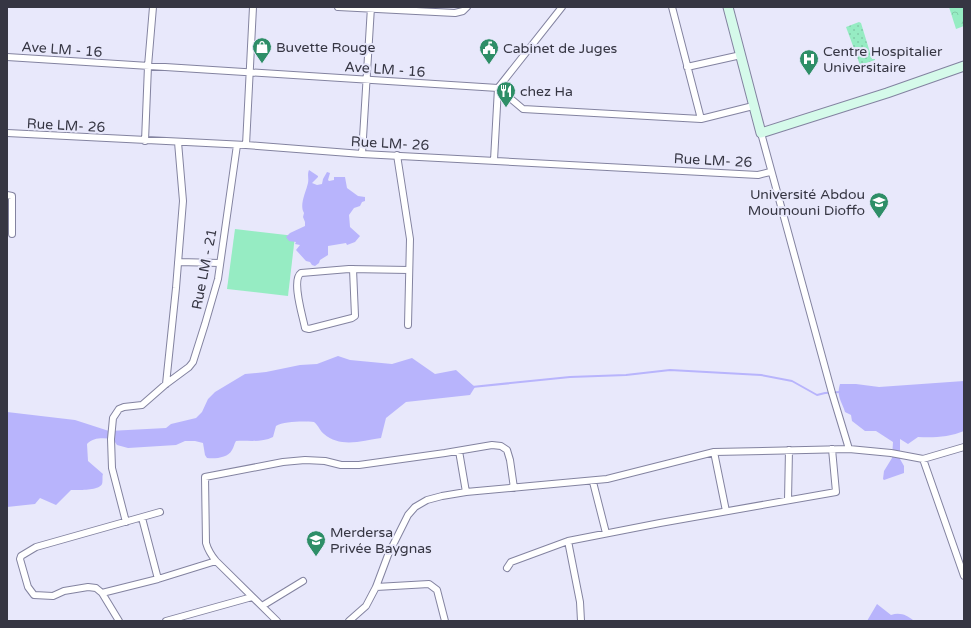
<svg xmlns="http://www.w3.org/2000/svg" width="971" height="628" viewBox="0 0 971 628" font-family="'Varela Round',sans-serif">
<defs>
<pattern id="green-dots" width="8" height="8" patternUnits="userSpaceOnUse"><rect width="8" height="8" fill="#96ecc3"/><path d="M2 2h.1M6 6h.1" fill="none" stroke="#82cba9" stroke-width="1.8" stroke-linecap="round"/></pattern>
<pattern id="forest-crowns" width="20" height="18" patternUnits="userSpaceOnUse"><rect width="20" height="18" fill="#96ecc3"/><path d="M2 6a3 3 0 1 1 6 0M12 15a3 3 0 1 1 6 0" fill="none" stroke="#82cba9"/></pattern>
</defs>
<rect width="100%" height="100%" fill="#e8e8fb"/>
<path fill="url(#green-dots)" d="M859,22L861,23L872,59H875V60L860,65L846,27Z"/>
<path fill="url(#forest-crowns)" d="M949,7H964V26L956,29Z"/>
<path fill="#96ecc3" d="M235,229L295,236L288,296L227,289Z"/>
<path fill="#b8b4fc" d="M309,170L318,176V177L312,183L317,185L322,184L323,179L327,172L330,173L328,180L329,181L334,180V177H345L347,188L358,196L365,197V201L362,202L360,206L354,208L349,215L350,227L360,236L355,242L347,245L346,243L328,246V255L320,260L319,263L315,266L312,265L310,262L306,261L296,250L300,245L295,244L296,242L289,241L286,237L290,233L305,226V222L303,217L304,213C299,205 306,192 308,183C309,178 307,175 309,170Z
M338,356L350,360L392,364L412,358L435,374L456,370L475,387L470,395L406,402L386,418L381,438C362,441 340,448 324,434C320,431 319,426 314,422C305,421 284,421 276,426L273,437C261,443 248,440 236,441C234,444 234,447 232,450C228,458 215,459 207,458L205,455L203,443L195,441H185L176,445L128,448L117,445L113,439C104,438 93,437 87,444L88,461L103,474C102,476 103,481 102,484C99,491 77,490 71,490L56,505L40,498L35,504L7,507V412L75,420L109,431L166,428L171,424L196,418L202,412L208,399L215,392L245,374L266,372L300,365L317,364Z
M964,381V431C950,437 933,438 918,437L908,444L900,439V459L904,466V473L884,480L883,479L884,471L892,458L893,442L876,431H865L852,421L851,415L845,412C842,401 836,397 840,384H856L879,387Z
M877,604L891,615C900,612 907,615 914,621H867Z"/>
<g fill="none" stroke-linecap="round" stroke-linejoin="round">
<path stroke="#b8b4fc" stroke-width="2" d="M472,387L570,377L626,375L670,370L761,375L792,381L817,395L825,393L840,392"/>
<g stroke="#8383a0" stroke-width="8">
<path id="street" d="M338,7L455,13L463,11L467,7
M672,7L701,119
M7,57L498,88L523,109L701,119L753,106
M687,67L741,55
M498,88L562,7
M7,133L246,145L362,154L758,175L770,172
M761,133L832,393L849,449
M145,141L148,66L153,7
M246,145L253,7
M362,154L371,7
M397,155L410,239L408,325
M494,160L498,88
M7,195L12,196V234
M178,262L220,263
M353,269L355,316L352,318L309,329L305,328C303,317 291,280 301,273L349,269L409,270
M166,384L176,288L183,201L178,142
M459,451L466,492
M714,452L726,511
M923,459L964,576
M593,482L606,533
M788,500L789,450
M160,512L36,547L21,556L20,559L28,587L34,595L53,596L64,591L88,587L96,588L102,593L158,579L216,561
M142,518L158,579
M126,522L112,468L111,439L113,418L119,409L124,407L142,405L166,384L189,367L193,362L205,324L218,279L237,145
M568,541L580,602L581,621
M507,568L511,562L568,541L660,523L836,492L832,449
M376,587L429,584L437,590L445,621
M102,593L119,621
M262,606L303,581
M166,621L252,597
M277,621L216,561C211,555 208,550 206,543L205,477L283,462L305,460L325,461L341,465H359L445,453L492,445L501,446L507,450L510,460L514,488
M349,621L366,606L376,587L388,555L408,515L415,507L427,500L442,496L466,492L607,479L714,452L849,449L891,453L923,459L964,447"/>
</g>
<g stroke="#8383a0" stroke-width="11">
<path id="secondary" d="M728,7L761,133L887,93L964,66"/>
</g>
<use href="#street" stroke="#fff" stroke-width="6"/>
<use href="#secondary" stroke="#d5faea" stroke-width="9"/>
</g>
<defs>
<g id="shop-pin" transform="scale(1)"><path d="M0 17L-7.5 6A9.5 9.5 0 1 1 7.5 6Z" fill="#2e8e67" stroke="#e8e8fb"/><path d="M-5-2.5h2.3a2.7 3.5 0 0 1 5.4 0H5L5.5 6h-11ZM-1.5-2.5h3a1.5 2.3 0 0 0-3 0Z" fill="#fff"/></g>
<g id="civic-pin" transform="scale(1)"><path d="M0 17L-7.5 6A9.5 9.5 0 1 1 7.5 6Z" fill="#2e8e67" stroke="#e8e8fb"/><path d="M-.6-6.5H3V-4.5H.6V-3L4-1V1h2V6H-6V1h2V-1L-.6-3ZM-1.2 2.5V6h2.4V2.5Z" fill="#fff"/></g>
<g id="hospital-pin" transform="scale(1)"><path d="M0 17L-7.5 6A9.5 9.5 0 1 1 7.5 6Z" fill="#2e8e67" stroke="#e8e8fb"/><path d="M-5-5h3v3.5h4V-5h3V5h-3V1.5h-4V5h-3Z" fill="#fff"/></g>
<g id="restaurant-pin" transform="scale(1)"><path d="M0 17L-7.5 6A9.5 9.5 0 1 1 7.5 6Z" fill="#2e8e67" stroke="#e8e8fb"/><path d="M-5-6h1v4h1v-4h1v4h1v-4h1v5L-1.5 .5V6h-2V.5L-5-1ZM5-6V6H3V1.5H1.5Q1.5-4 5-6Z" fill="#fff"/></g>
<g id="university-pin" transform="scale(1)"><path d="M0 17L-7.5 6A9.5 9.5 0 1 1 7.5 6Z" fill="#2e8e67" stroke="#e8e8fb"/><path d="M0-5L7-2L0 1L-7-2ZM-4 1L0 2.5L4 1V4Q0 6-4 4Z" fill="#fff"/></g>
<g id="school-pin" transform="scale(1)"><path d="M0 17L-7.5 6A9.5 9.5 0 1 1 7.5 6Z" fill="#2e8e67" stroke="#e8e8fb"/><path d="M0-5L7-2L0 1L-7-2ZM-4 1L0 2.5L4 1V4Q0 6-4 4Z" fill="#fff"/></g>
</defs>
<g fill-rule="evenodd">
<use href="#shop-pin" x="262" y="47"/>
<use href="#civic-pin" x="489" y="48"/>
<use href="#hospital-pin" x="809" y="59"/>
<use href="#restaurant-pin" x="506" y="91"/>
<use href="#university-pin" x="879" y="202"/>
<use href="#school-pin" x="316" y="540"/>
</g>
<g text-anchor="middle" stroke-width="4" stroke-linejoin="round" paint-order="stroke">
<g font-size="14" fill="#363643" stroke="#e8e8fb" text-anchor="start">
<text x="276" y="52">Buvette Rouge</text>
<text x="503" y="53">Cabinet de Juges</text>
<text x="823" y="56">Centre Hospitalier<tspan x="823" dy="16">Universitaire</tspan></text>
<text x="520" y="96">chez Ha</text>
<text x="865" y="199" text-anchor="end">Université Abdou<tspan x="865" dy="16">Moumouni Dioffo</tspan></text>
<text x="330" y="537">Merdersa<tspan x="330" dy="16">Privée Baygnas</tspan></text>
</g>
<g font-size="14" fill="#363643" stroke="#e8e8fb">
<text transform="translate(62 49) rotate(4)" y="5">Ave LM - 16</text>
<text transform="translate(385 69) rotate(4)" y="5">Ave LM - 16</text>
<text transform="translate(66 125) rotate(3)" y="5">Rue LM- 26</text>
<text transform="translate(390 143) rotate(3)" y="5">Rue LM- 26</text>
<text transform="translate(713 160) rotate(3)" y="5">Rue LM- 26</text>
<text transform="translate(204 269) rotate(-79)" y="5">Rue LM - 21</text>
</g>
</g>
<rect width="971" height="628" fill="none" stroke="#363643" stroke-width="16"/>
</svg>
